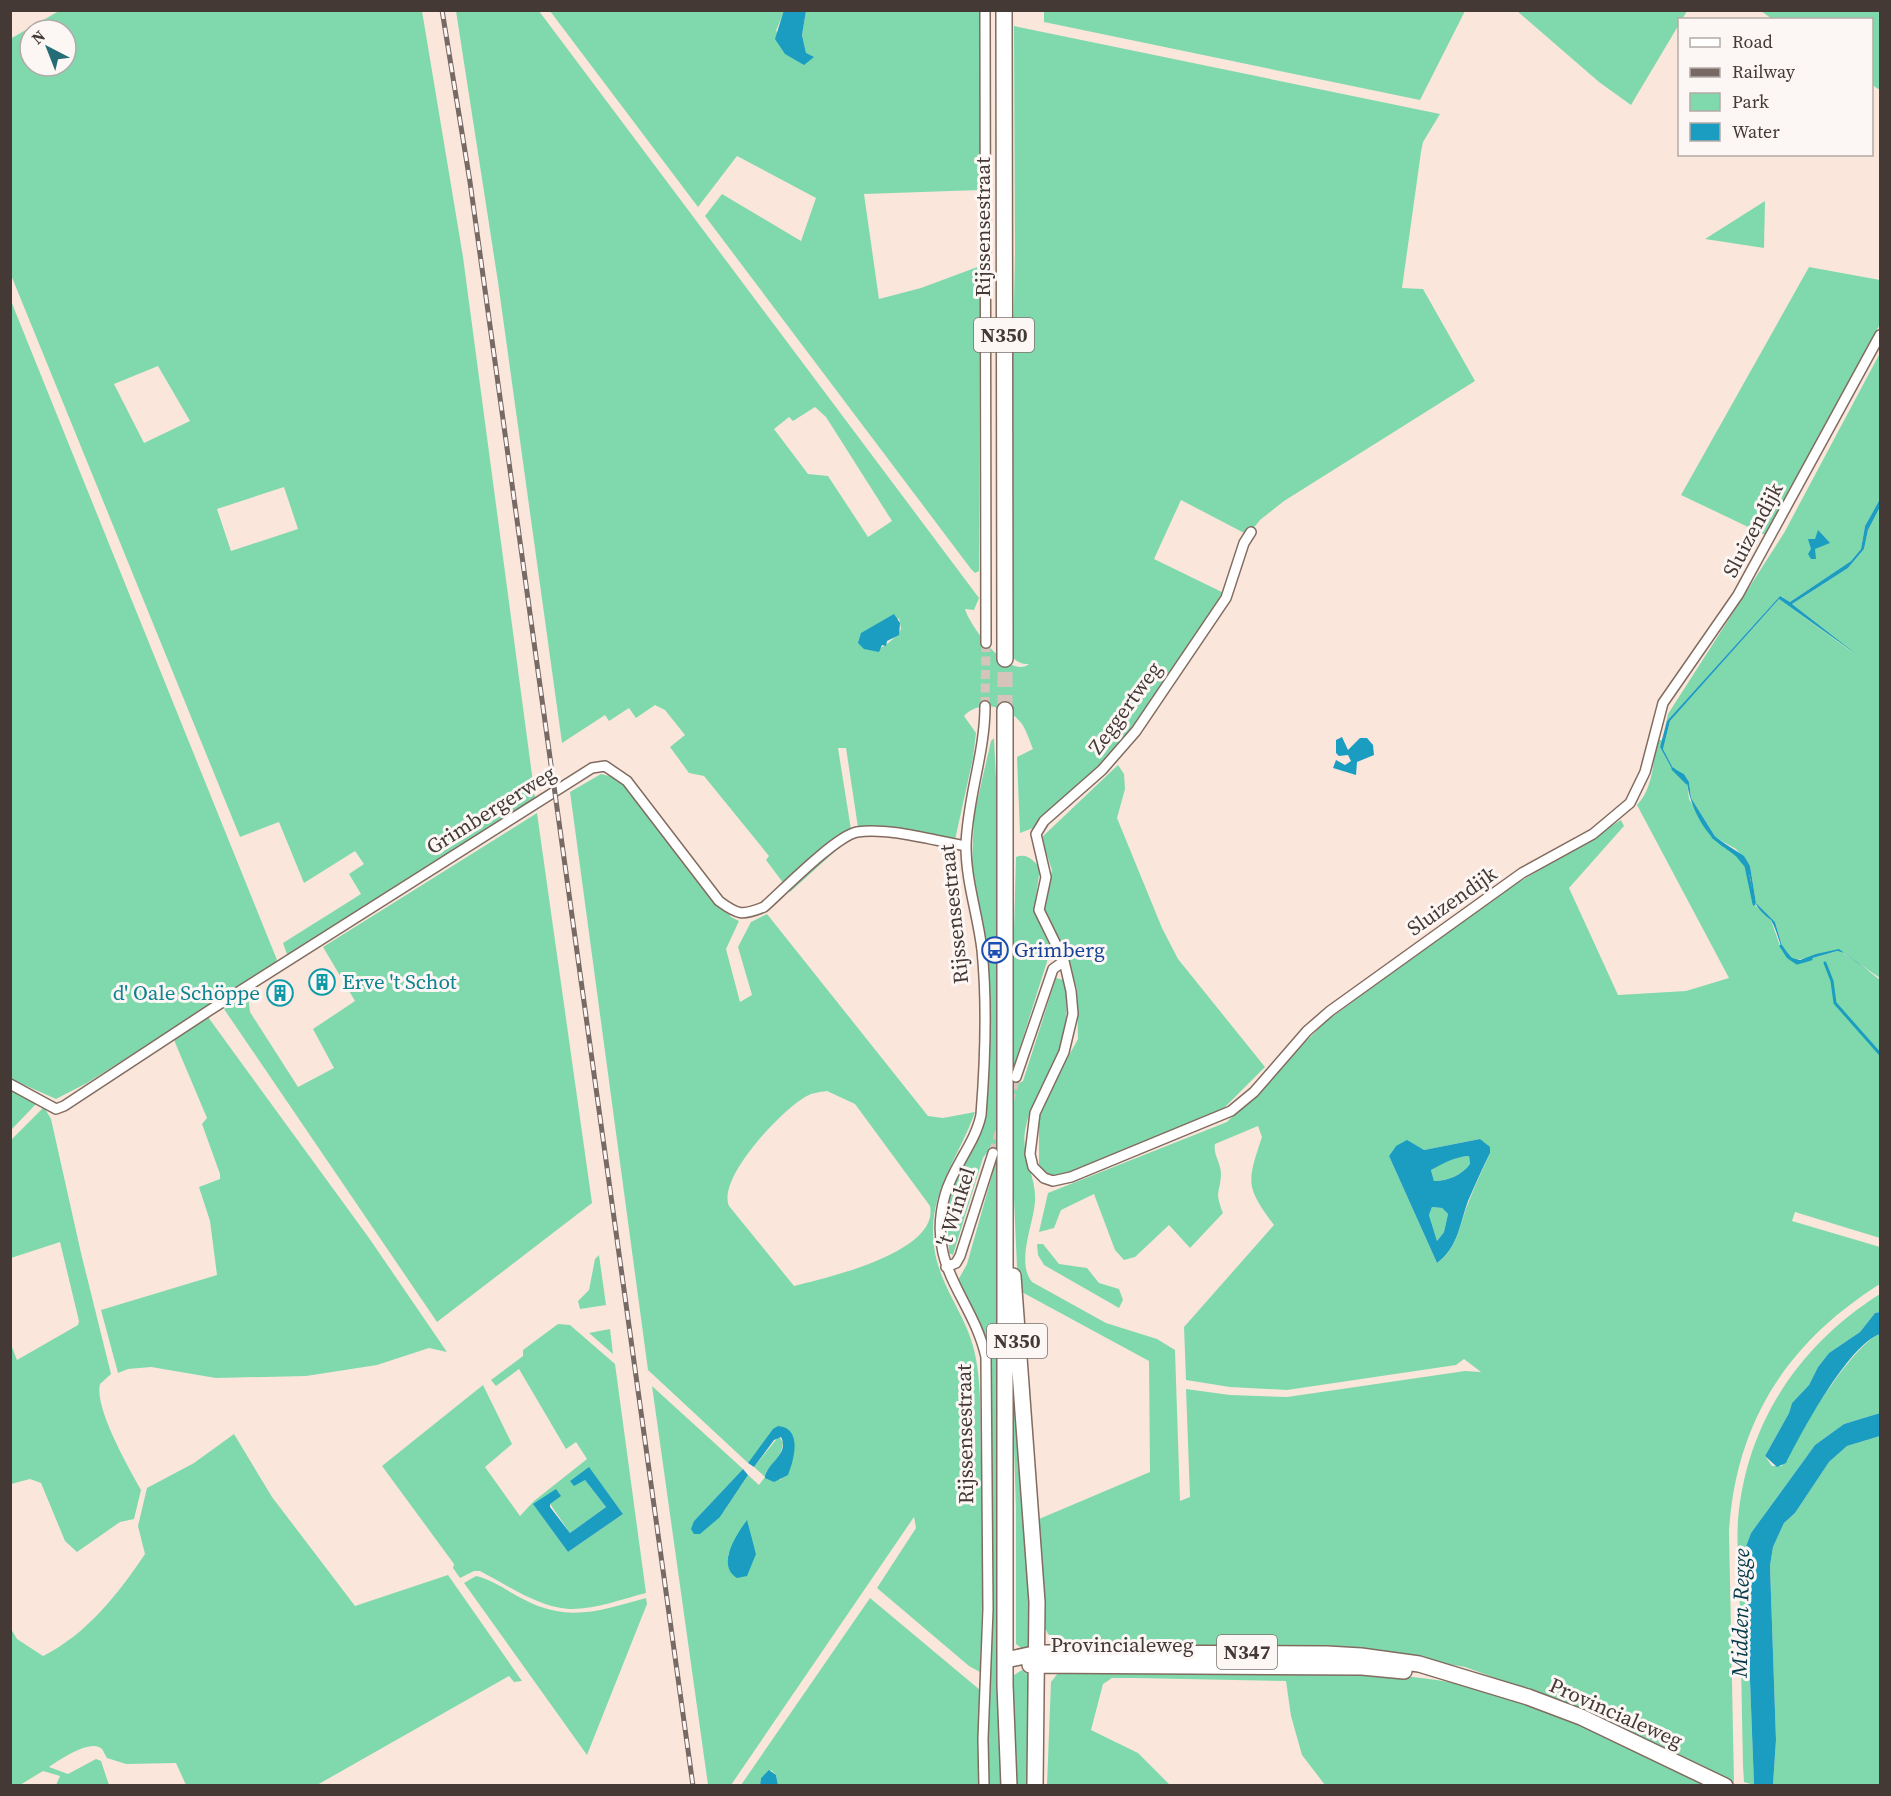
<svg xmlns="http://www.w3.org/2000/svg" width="1891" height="1796" viewBox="0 0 1891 1796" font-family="'Source Serif 4',serif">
<rect width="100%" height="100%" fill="#fbe6db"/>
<path fill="#80d9ad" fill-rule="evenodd" d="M59,11H422L463,257L536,805L288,957L283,943L361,894L349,874L364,864L355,851L304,883L279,822L240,837L11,275L10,39ZM30,30H66V66H30ZM158,366L190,421L144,443L114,384ZM284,487L298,529L231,551L217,509Z
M456,11H539L979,598L974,610L965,609C970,627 1010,680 1029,664C1018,665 1014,659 1007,650L1015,254L1014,26L1440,114L1423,142L1421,152L1402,288L1423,289L1475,381L1284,501L1260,520L1248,535L1181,500L1154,559L1226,594L1107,762L1033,828L1020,833L1017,757L1033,749C1030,742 1027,732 1022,724C1009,706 980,699 964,716L976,733L973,758L955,840L859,834L846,748H838L852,836L790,892L766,860L769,856L704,776L689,773L670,747L685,735L665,710L655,705L636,718L629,708L609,721L605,715L562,743L498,282ZM815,407L826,417L892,521L868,537L828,476L808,474L774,429L789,417L793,421ZM899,618L901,629C895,639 882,650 871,650Z
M550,11H784L776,31L806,53L802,35L806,11H980V190L864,194L879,299L921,288L980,266L979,571L975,573L971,569L705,216L722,194L801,241L816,198L737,156L698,207Z
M1044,11V10L1465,11L1420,100L1044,22Z
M1517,11L1687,10V11L1631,105L1599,82Z
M1761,11H1880V90L1872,85V20L1772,19Z
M1765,201L1764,248L1705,239Z
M1809,267L1880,280V324L1765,535L1681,495Z
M11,301L277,960L274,965L87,1083L56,1099L11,1079Z
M1880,353V499L1865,526L1861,549L1851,561L1790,602L1780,596L1667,721L1664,732L1668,714L1784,533Z
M1880,507V978L1839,950C1827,951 1802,963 1792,958L1782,946L1775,922L1756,903L1750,866L1736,849L1716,838L1691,798L1689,782L1684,774L1673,768L1663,749L1670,721L1779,599L1855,654L1792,604L1848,568L1864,549L1868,530Z
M994,738L998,820L999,889L995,949L987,950L972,864L974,815L991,741Z
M1655,740H1662L1660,747L1672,769L1687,782L1689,799L1715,840L1739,855L1746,866L1754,904L1771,920L1780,946L1795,963L1837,951L1845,953L1880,980V1238L1795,1212L1792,1221L1880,1247V1284C1788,1342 1736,1421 1729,1531L1734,1783L1566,1704L1465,1667L1396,1655L1226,1645L1100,1646L1059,1641L1048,1634L1043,1624L1039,1519L1150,1472L1149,1361L1018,1290L1012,1153L1011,1042L1016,857C1027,853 1033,860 1040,868L1034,910L1051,949L1015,1063L1017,1084L1023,1081L1056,978L1064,980C1071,1014 1064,1047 1047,1077C1038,1094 1028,1111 1025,1131C1021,1156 1037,1178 1035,1202C1033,1226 1016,1262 1032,1282L1106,1323L1157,1339L1175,1350L1180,1501L1190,1497L1186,1389L1230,1395L1287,1397L1465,1371L1481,1372L1464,1359L1456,1365L1287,1390L1230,1387L1186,1380L1184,1327L1274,1225C1245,1186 1247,1182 1262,1137L1258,1126L1215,1144C1213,1155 1221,1163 1221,1174C1220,1195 1214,1190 1223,1213L1190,1248L1169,1225L1135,1257L1124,1260L1115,1250L1094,1194L1061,1210L1054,1228L1039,1232L1048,1193L1227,1122L1325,1022L1503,892L1621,820L1624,826L1569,888L1618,995L1686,991L1729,978L1637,805C1653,788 1654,762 1655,740ZM1480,1139L1490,1153C1483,1169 1475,1185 1469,1201C1460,1222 1458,1249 1437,1263L1389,1156L1396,1146H1415L1424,1150Z
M1118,765L1124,774L1125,789L1117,818L1162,928L1178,959L1265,1067L1223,1109L1062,1177H1050L1039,1167V1118L1051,1088L1078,1039L1077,989L1062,948L1044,912L1052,870L1041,838Z
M601,774L613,777L621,782L731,917L739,921L726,949L740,1002L752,995L738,947L751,922L767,914L928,1116L943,1118L975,1112C961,1153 933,1186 933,1231C933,1284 968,1311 976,1359C982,1391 980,1426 981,1458C983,1530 983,1601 980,1672L969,1666L877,1588L916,1528L914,1517L731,1785H708L652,1386L743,1469L694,1521L720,1517L748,1475L759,1485L765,1477L754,1467L779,1436L783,1443C781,1456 775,1463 766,1472L781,1480L786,1428L760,1448L748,1463L648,1370L570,792ZM827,1091L855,1104L930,1206C940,1252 826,1278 794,1286L729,1206C717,1178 781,1111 805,1097C811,1093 820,1092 827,1091ZM746,1521L756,1554L728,1555Z
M537,813L592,1203L437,1322L224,1009L248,994L250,1012L298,1087L334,1068L313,1029L355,1001L323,947Z
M995,951L999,979L997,1166L1006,1785H989L988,1350L981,1327L956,1284L967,1264L993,1172L994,1151L991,1146L983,1158L953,1255L949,1253L947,1205L953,1184L976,1145L987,1107V952Z
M208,1017L369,1238L447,1352L429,1348L377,1365L306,1376L216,1378L151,1367L128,1369L118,1373L101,1310L217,1275L210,1221L199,1187L220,1179V1174L202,1124L207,1118L174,1040Z
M11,1089L37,1103L11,1130Z
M44,1107L51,1119L81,1253L111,1374L100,1384C94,1408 129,1468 141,1490L134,1519L120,1522L77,1552L65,1541L41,1483L30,1479L11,1484L10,1342L17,1360L78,1325L79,1321L60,1242L11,1258V1140Z
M1469,1156L1470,1164C1462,1175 1448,1181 1434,1181L1431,1170C1444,1162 1454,1157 1469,1156Z
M1432,1207L1442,1208L1448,1214L1444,1232L1437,1241L1429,1215Z
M1007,1231L1028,1521L1032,1646L1024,1650L1016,1644V1508Z
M1037,1244H1043L1059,1264L1087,1268L1099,1283L1119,1289L1123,1300L1119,1308L1044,1265L1038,1255Z
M599,1255L606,1305L580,1309L578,1301L589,1290L595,1259Z
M1880,1294V1312L1875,1313L1860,1332L1829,1353L1818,1367L1809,1385L1792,1403L1789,1413L1765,1456L1772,1466H1782C1797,1437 1851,1345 1880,1334V1413L1844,1424L1815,1445L1751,1533L1745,1549L1754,1785L1744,1782L1743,1766C1742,1716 1741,1666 1740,1616C1740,1584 1736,1551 1738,1520C1746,1424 1799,1345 1880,1294Z
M558,1324L570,1325L615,1364L646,1593C622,1599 594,1610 569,1609C538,1607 507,1585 480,1571H474L460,1578L453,1568L454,1564L382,1466L483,1385L512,1444L485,1467L520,1516L534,1501L587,1459L576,1442L566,1449L519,1369L496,1386L491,1380L523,1356V1350ZM589,1468L623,1514L568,1552L534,1505L550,1504L570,1533L606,1507L585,1480L570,1481Z
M610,1329L613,1354L589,1333Z
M234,1434L272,1497L355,1606L448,1575L522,1681L514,1682L509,1676L317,1785H186L176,1763L126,1764L107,1758C105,1755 104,1752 102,1749C91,1738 59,1760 49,1767L68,1774L96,1759L101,1761L109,1785H56L60,1776L43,1771L20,1785H11V1629L17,1639L43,1656C87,1634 118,1594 145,1554L138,1526L147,1488L194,1463Z
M1880,1436V1785H1773L1776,1740L1770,1566L1773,1547L1784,1523L1795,1513L1829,1462L1847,1446Z
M476,1576C492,1579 510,1593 525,1600C569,1623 602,1610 646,1598L647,1604L587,1755L464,1583Z
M870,1598L980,1690V1785H778L776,1775L771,1770L761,1778L760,1785H741Z
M1022,1670L1031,1677L1029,1785H1014L1011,1677Z
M1205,1671C1296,1675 1387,1666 1477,1688C1558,1707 1633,1750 1707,1785H1325L1302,1755L1291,1716L1286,1681L1133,1678H1112L1103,1684L1091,1730L1138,1753L1170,1785H1047L1051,1682L1058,1673Z"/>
<path fill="#1a9dc1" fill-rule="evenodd" d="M784,10L806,11L802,35L806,53L814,57L804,65L785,54L775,39Z
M1880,499V507L1868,530L1864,549L1848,568L1792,604L1856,654L1779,599L1670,721L1663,749L1673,768L1684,774L1689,782L1691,798L1716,838L1744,856L1750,866L1756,903L1775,922L1782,946L1792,958L1800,960L1816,954L1839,949L1880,980L1845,953L1837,951L1795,963C1778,952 1780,935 1771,920C1742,898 1759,888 1744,863C1737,851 1724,850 1715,840C1700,826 1689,801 1687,782L1672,769L1660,747L1667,721L1780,596L1790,602L1851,561L1861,549L1865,526Z
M1818,530L1830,543L1815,549L1816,559H1811L1808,554L1811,549L1808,539H1815Z
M894,614L900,623L899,635L887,641L886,646L882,645L879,652L864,649L858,643L861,633Z
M1342,737L1348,750L1360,738H1367L1373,745L1374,755L1357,762L1356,775L1333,768L1336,760L1345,765L1351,761L1348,755L1339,756L1336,753V740Z
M1480,1139L1490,1147V1153C1482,1169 1475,1185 1468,1201C1460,1223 1458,1248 1437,1263L1389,1156L1396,1146L1407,1140L1424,1150ZM1469,1156L1470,1164C1462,1175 1448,1181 1434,1181L1431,1170C1444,1163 1454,1157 1469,1156ZM1432,1207L1442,1208L1448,1214L1444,1232L1437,1241L1429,1215Z
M1880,1312V1334C1848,1345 1801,1433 1786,1463L1777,1467L1765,1456L1789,1413L1792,1403L1809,1385L1818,1367L1829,1353L1860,1332L1875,1313Z
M1880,1413V1436L1847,1446L1829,1462L1795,1513L1784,1523L1773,1547L1770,1566L1776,1740L1773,1785H1754L1745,1549L1751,1533L1815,1445L1844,1424Z
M778,1426C803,1428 794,1460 788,1475L774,1482L765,1478C766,1463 790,1455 781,1437L774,1440L754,1467L748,1463L773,1429Z
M589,1467L623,1514L568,1552L533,1504L556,1489L561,1496L550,1504V1507L570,1533L606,1507L585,1480L574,1486L570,1481Z
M743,1469L748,1475L720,1517L700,1534H694L691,1529L694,1521Z
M747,1520L756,1554L747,1576L737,1578C716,1565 736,1535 747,1520Z
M769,1770L776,1775L778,1785H760L761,1778Z"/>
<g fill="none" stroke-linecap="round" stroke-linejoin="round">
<path stroke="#1a9dc1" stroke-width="3" d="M1673,769L1687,783
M1713,837L1737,855L1746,866L1754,904
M1781,946L1788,957L1797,963L1811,959
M1825,963L1832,981L1835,1003L1880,1054"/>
<path stroke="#d6c3ba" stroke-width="9" stroke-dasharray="9 4.5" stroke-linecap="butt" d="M985,706L986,643
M1009,1102L1016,1077
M993,1153L1001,1126"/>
<path stroke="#d6c3ba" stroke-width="15" stroke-dasharray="15 8" stroke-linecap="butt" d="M1005,710V659"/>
<g stroke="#826b5f" stroke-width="12">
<path id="minor" d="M985,10L986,643
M1251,532L1244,543L1226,598L1136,731L1102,770L1044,821L1036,834L1046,877L1039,910L1064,961L1071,991L1073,1014L1064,1052L1035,1113L1030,1154L1033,1167L1044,1178L1053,1181L1071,1177L1231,1111L1254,1092L1307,1031L1330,1011L1522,873L1593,834L1630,803L1645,772L1663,703L1738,595L1880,335
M1016,1077L1053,969L1064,961
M10,1084L56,1109L64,1106L210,1010L592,768L605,766L627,781L719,901C738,915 742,916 764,907C783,890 836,836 857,832C888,827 935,841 966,846
M946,1267L956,1263L960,1256L993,1153
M984,1786L983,1739L988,1609L986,1357C972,1296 925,1267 945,1195C953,1166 975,1144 981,1115C985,1064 987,1000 982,950C978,915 966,882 966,846C967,799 985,754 985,706"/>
</g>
<g stroke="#826b5f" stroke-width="18">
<path id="primary" d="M1004,10L1005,659
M1005,710V1685L1009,1786
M1013,1276L1037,1602L1035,1786
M1006,1660L1038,1653H1064L1327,1654L1361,1656L1419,1664L1528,1697L1581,1717L1725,1786
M1030,1665L1362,1667L1404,1671"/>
</g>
<use href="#minor" stroke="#fff" stroke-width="9"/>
<use href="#primary" stroke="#fff" stroke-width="15"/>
<g stroke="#776963" stroke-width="5">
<path id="rail" d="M442,10L470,182L693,1786"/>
</g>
<use href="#rail" stroke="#fcf6f4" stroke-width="3" stroke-dasharray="9" stroke-linecap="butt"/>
</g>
<defs>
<g id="bus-ring" transform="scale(1.35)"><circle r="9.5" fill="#fcf6f4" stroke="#1a4fb4" stroke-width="1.5"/><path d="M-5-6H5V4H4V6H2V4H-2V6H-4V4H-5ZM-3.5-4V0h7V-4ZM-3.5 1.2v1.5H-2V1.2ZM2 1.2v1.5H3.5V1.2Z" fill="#1a4fb4"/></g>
<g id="building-ring" transform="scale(1.35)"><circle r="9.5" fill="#fcf6f4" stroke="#0f9aa8" stroke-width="1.5"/><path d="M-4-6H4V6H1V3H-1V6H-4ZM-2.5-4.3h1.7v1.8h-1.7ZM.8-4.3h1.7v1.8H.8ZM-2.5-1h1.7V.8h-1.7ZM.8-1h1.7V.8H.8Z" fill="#0f9aa8"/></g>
</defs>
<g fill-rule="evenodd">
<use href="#bus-ring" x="995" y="950"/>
<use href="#building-ring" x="322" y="982"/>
<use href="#building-ring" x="280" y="993"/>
</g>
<g text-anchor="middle" stroke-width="6" stroke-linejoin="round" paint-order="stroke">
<g fill="#fcf6f4" stroke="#7b726e" stroke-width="1.5">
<rect x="974" y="318" width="60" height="34" rx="4.5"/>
<rect x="987" y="1324" width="60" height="34" rx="4.5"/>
<rect x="1217" y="1635" width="60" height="34" rx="4.5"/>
</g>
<g font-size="20" font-weight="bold" fill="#443934">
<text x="1004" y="342">N350</text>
<text x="1017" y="1348">N350</text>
<text x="1247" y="1659">N347</text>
</g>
<g font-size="21" fill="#443934" stroke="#fcf6f4">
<text transform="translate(983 227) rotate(-90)" y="7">Rijssensestraat</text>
<text transform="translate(1753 530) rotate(-62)" y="7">Sluizendijk</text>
<text transform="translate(1125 708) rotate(-54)" y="7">Zeggertweg</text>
<text transform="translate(491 810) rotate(-32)" y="7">Grimbergerweg</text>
<text transform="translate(1452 901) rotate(-35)" y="7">Sluizendijk</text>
<text transform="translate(954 914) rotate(-96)" y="7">Rijssensestraat</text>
<text transform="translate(956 1207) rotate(-72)" y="7">'t Winkel</text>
<text transform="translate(965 1434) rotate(-91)" y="7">Rijssensestraat</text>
<text x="1122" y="1652">Provincialeweg</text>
<text transform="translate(1616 1713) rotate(24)" y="7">Provincialeweg</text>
</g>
<g font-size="21" fill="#164399" stroke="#fcf6f4" text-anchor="start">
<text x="1014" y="957">Grimberg</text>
</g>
<g font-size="21" fill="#0d838f" stroke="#fcf6f4" text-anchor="start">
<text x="342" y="989">Erve 't Schot</text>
<text x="260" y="1000" text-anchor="end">d' Oale Schöppe</text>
</g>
<g font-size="22" font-style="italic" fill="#053b4a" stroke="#fcf6f4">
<text transform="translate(1740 1613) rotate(-89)" y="8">Midden Regge</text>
</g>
</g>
<rect width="1891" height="1796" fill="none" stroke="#443934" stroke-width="24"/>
<rect x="1678" y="18" width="195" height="138" fill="#fcf6f4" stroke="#b2aaa7" stroke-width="1.5"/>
<rect x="1690" y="38" width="30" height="9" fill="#ffffff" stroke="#b2aaa7" stroke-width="1.5"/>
<text x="1732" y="48" font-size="18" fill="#443934">Road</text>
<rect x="1690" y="68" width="30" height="9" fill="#776963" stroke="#b2aaa7" stroke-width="1.5"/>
<text x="1732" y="78" font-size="18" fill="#443934">Railway</text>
<rect x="1690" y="93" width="30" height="18" fill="#80d9ad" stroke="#b2aaa7" stroke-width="1.5"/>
<text x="1732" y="108" font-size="18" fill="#443934">Park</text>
<rect x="1690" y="123" width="30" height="18" fill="#1a9dc1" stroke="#b2aaa7" stroke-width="1.5"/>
<text x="1732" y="138" font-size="18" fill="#443934">Water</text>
<g transform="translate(48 48) rotate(318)"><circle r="28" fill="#fcf6f4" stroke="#b2aaa7" stroke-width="1.5"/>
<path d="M0-4.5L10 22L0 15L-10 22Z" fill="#246d77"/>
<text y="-9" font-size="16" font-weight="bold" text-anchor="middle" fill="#443934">N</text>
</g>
</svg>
